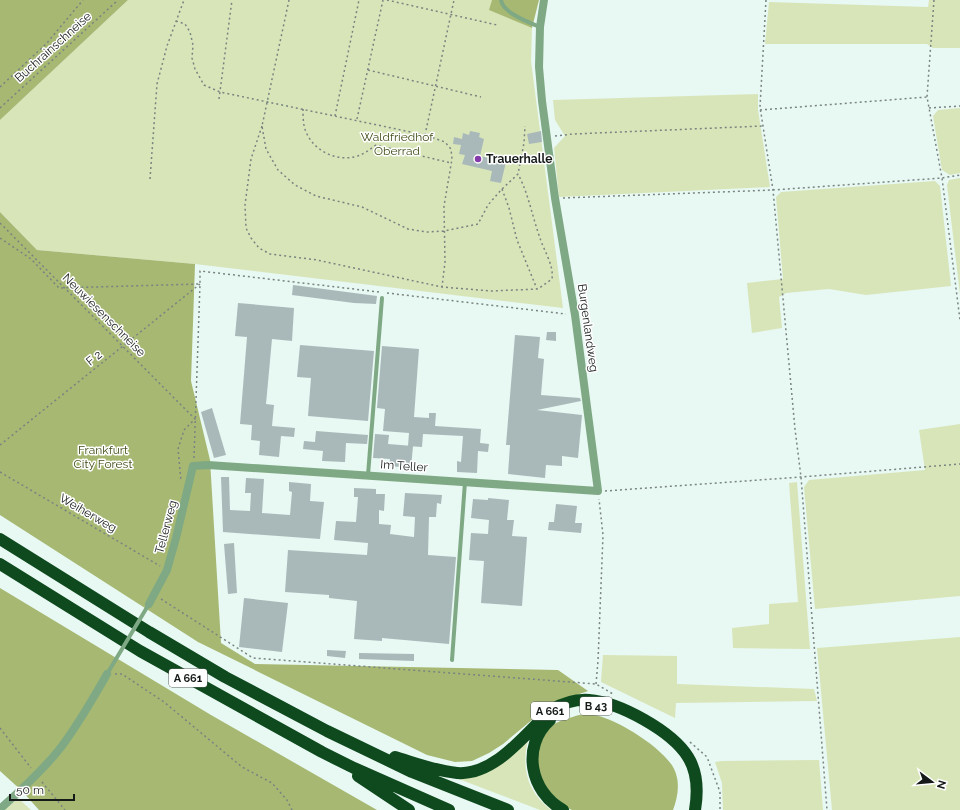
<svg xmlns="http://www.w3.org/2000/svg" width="960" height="810" viewBox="0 0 960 810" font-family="Raleway,sans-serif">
<rect width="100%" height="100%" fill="#e8f8f3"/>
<path fill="#d8e5b9" d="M128,0H492L490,10L532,28L531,61L563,308L195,264L37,250L0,212V120Z
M929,0H960V48H933L927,44H765L769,2L928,7Z
M758,94V110L770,187L559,197L554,148L565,136L555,120L553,100Z
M960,108V173L950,175L942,170L933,116L938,110Z
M960,178V294L947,185L949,180Z
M935,181L940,186L951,286L866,295L829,289L786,293L779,297L782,328L752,333L747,283L783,279L776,197L781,192Z
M960,424V596L815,609L804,487L809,480L925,470L919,430Z
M797,482L810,649L733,648L732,628L769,624V604L798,602L789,483Z
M960,637V810H832L817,648Z
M603,655L677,656V684L814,689L817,701L676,703L675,718L601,682Z
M528,740C521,768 527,792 551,810H540L456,778Z
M819,760L823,810H723L722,783L715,762L722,761Z
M18,798L31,810H4Z"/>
<path fill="#a6b872" d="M0,0H128L0,120Z
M492,0H539L532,28L489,10Z
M0,212L37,250L195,264L191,381L210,460L221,643L255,664L558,670L588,691L551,704L503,744L489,753L472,761L455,762L427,755L198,642L0,515Z
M0,588L211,715L377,810H39L22,791L0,771Z
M579,715C584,715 590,714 594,715C616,718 671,752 676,774C680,786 677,799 673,810H572C558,804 541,789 538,773C534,758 540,738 551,727C558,720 570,718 579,715Z"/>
<path fill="#a9b9ba" d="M470,131L480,133L479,137L484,139L480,156L506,162L501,183L490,181L492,171L462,164L465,155L459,154L461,145L453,144L454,137L462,139L463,133L469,135Z
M541,131L542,142L529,144L527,134Z
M293,285L377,296L376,304L354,303L292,295Z
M238,303L294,308L292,341L272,339L266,404L274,405L272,426L295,428L294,437L281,436L279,457L259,455L260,441L251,440L252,425L240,424L247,337L235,336Z
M547,332H556V341L546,340Z
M515,335L540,337L538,358L544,359L541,395L580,398L581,401L537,410L582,415L578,458L562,456V466L546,465L545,478L508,474L510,445H506Z
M300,345L374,351L368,421L308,416L311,378L297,377Z
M382,346L419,349L414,417L429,418V413H436L435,426L481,429L480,443L489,444L488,452L478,451L477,473L457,472V461L461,462L463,436L423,434L422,447L408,446L409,433L383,431L385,409L377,408Z
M212,408L226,455L214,458L201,412Z
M316,431L368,435L367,444L346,443L345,462L322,461L323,451L303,449L304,441L315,442Z
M375,434L389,435L388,444L413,446L411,468L389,466L390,459L373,458Z
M221,477H229L230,510L250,511L251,493H245L246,478L264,479L262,513L290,515L292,492L289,491V482L311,484L310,501L324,502L320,539L223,532Z
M354,488L376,489V494H385L384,511L379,510V524L391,525L390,534L414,537L415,517L403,516L405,493L442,495L441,504L437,503L436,517H429L428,555L456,557L449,644L382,638V641L354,639L357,601L329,598V595L285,592L288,550L367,555L368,543L334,540L336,521L356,522L358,497H354Z
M488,498L509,500L507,520H514L512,536L527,537L522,606L481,603L484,561L469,560L471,533L488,534L489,520L471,518L473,499L488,500Z
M556,504L577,506L575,523H582L581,533L548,530L549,522H554Z
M234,543L237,593L228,594L224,544Z
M244,598L288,603L282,652L239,647Z
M327,650L346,651L345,658L327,656Z
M359,653L414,654V661L359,659Z"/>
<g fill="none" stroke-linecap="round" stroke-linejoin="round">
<path stroke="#798481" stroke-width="1.5" stroke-dasharray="2 3" stroke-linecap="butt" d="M289,0L262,126L266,149L278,170L295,185L316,196L362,207L408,229L427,232L444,231L478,224L488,205L502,189L518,174L524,143L525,126
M387,0L497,25
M766,0L760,107L773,190L795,429L801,477L827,810
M934,0L927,97L942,178L960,320
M176,21L185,24L190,32L193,45L192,58L195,69L204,85L220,92L425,135L445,142L451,149L452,159L444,206L445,262L442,287
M368,70L481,97
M0,87L46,44L83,0
M219,99L232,0
M0,108L118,0
M929,108L960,106
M303,109C303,117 303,127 307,134C315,151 336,161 354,157C363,155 369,150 376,145L451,163
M760,110L927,97
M335,116L359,0
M357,119L383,0
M262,126L251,159L245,205L246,228L251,238L259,248L270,254L317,260L442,287L491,291L538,289L552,279C554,265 544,251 540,238C532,216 529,195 518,174
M425,135L454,0
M555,136L573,134L763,126
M150,179L157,84L167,46L184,0
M502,189L509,208L517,240L537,289
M563,198L773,190L942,178L960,175
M0,223L195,419L184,430L178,449L181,481
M0,238L31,259L59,288L200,284V271L379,292
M387,293L566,314
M0,445L200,284
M194,458L200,284
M0,472L160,566
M605,491L801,477L960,464
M161,599L253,658L596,684L613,694
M115,674H122L164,702L242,767L272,783L287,800L292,810
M596,684L598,661L603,535L599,499
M0,728L31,768
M690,742L707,757L720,792V810
M42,782L65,810"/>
<path stroke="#7fa984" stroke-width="4" d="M501,0C503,13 528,22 540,27
M368,475L382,298
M452,660L465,482"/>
<path stroke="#7fa984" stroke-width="8" d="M149,604L167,570L176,538L193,466L208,465L598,491L575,315L555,198L542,101L539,67L540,27L544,0
M0,809C20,791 41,772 58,751C77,727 92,700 107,674"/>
<path stroke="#0e4a1e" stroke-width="12" d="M0,539L149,632L225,677L327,731L412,772L508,810
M0,564L140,651L322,752L354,768L449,810
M550,720C521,746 530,792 563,810
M395,757C415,763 436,771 457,773C495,776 526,733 551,710C563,703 575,699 589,700C619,702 672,731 688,757C698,773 698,792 695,810
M358,776L409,810"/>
<path stroke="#7fa984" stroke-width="4" d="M107,674L149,604"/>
</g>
<circle fill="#853aac" stroke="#fff" stroke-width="1.5" cx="478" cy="159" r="4"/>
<g text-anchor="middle" stroke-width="3" stroke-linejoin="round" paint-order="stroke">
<g fill="#fff" stroke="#5b5f5e" stroke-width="1">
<rect x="169" y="669" width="38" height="18" rx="3"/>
<rect x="580" y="697" width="32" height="18" rx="3"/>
<rect x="531" y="702" width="38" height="18" rx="3"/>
</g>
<g font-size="11" font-weight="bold" fill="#151a19">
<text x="188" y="682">A 661</text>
<text x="596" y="710">B 43</text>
<text x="550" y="715">A 661</text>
</g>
<g font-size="12" fill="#151a19" stroke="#fff">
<text transform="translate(53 47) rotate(-42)" y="4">Buchrainschneise</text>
<text transform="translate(104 315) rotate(45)" y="4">Neuwiesenschneise</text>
<text transform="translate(588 328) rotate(82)" y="4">Burgenlandweg</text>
<text transform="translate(94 358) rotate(-39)" y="4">F 2</text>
<text transform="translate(404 466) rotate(4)" y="4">Im Teller</text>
<text transform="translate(88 513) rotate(30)" y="4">Weiherweg</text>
<text transform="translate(166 527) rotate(-75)" y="4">Tellerweg</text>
</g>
<g font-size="12" fill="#414d19" stroke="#fff">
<text x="397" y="141">Waldfriedhof<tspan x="397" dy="14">Oberrad</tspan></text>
<text x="103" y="454">Frankfurt<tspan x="103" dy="14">City Forest</tspan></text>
</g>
<g font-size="12" font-weight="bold" fill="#151a19" stroke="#fff" text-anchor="start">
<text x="486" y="163">Trauerhalle</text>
</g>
</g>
<g transform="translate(932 782) rotate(106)" stroke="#ffffff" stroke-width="3" paint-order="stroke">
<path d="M0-3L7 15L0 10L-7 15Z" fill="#151a19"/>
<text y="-6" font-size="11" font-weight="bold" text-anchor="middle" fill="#151a19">N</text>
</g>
<path d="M10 794v6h64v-6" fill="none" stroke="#151a19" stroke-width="2"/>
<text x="16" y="794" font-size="12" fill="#151a19" stroke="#ffffff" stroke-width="3" paint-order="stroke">50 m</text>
</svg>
